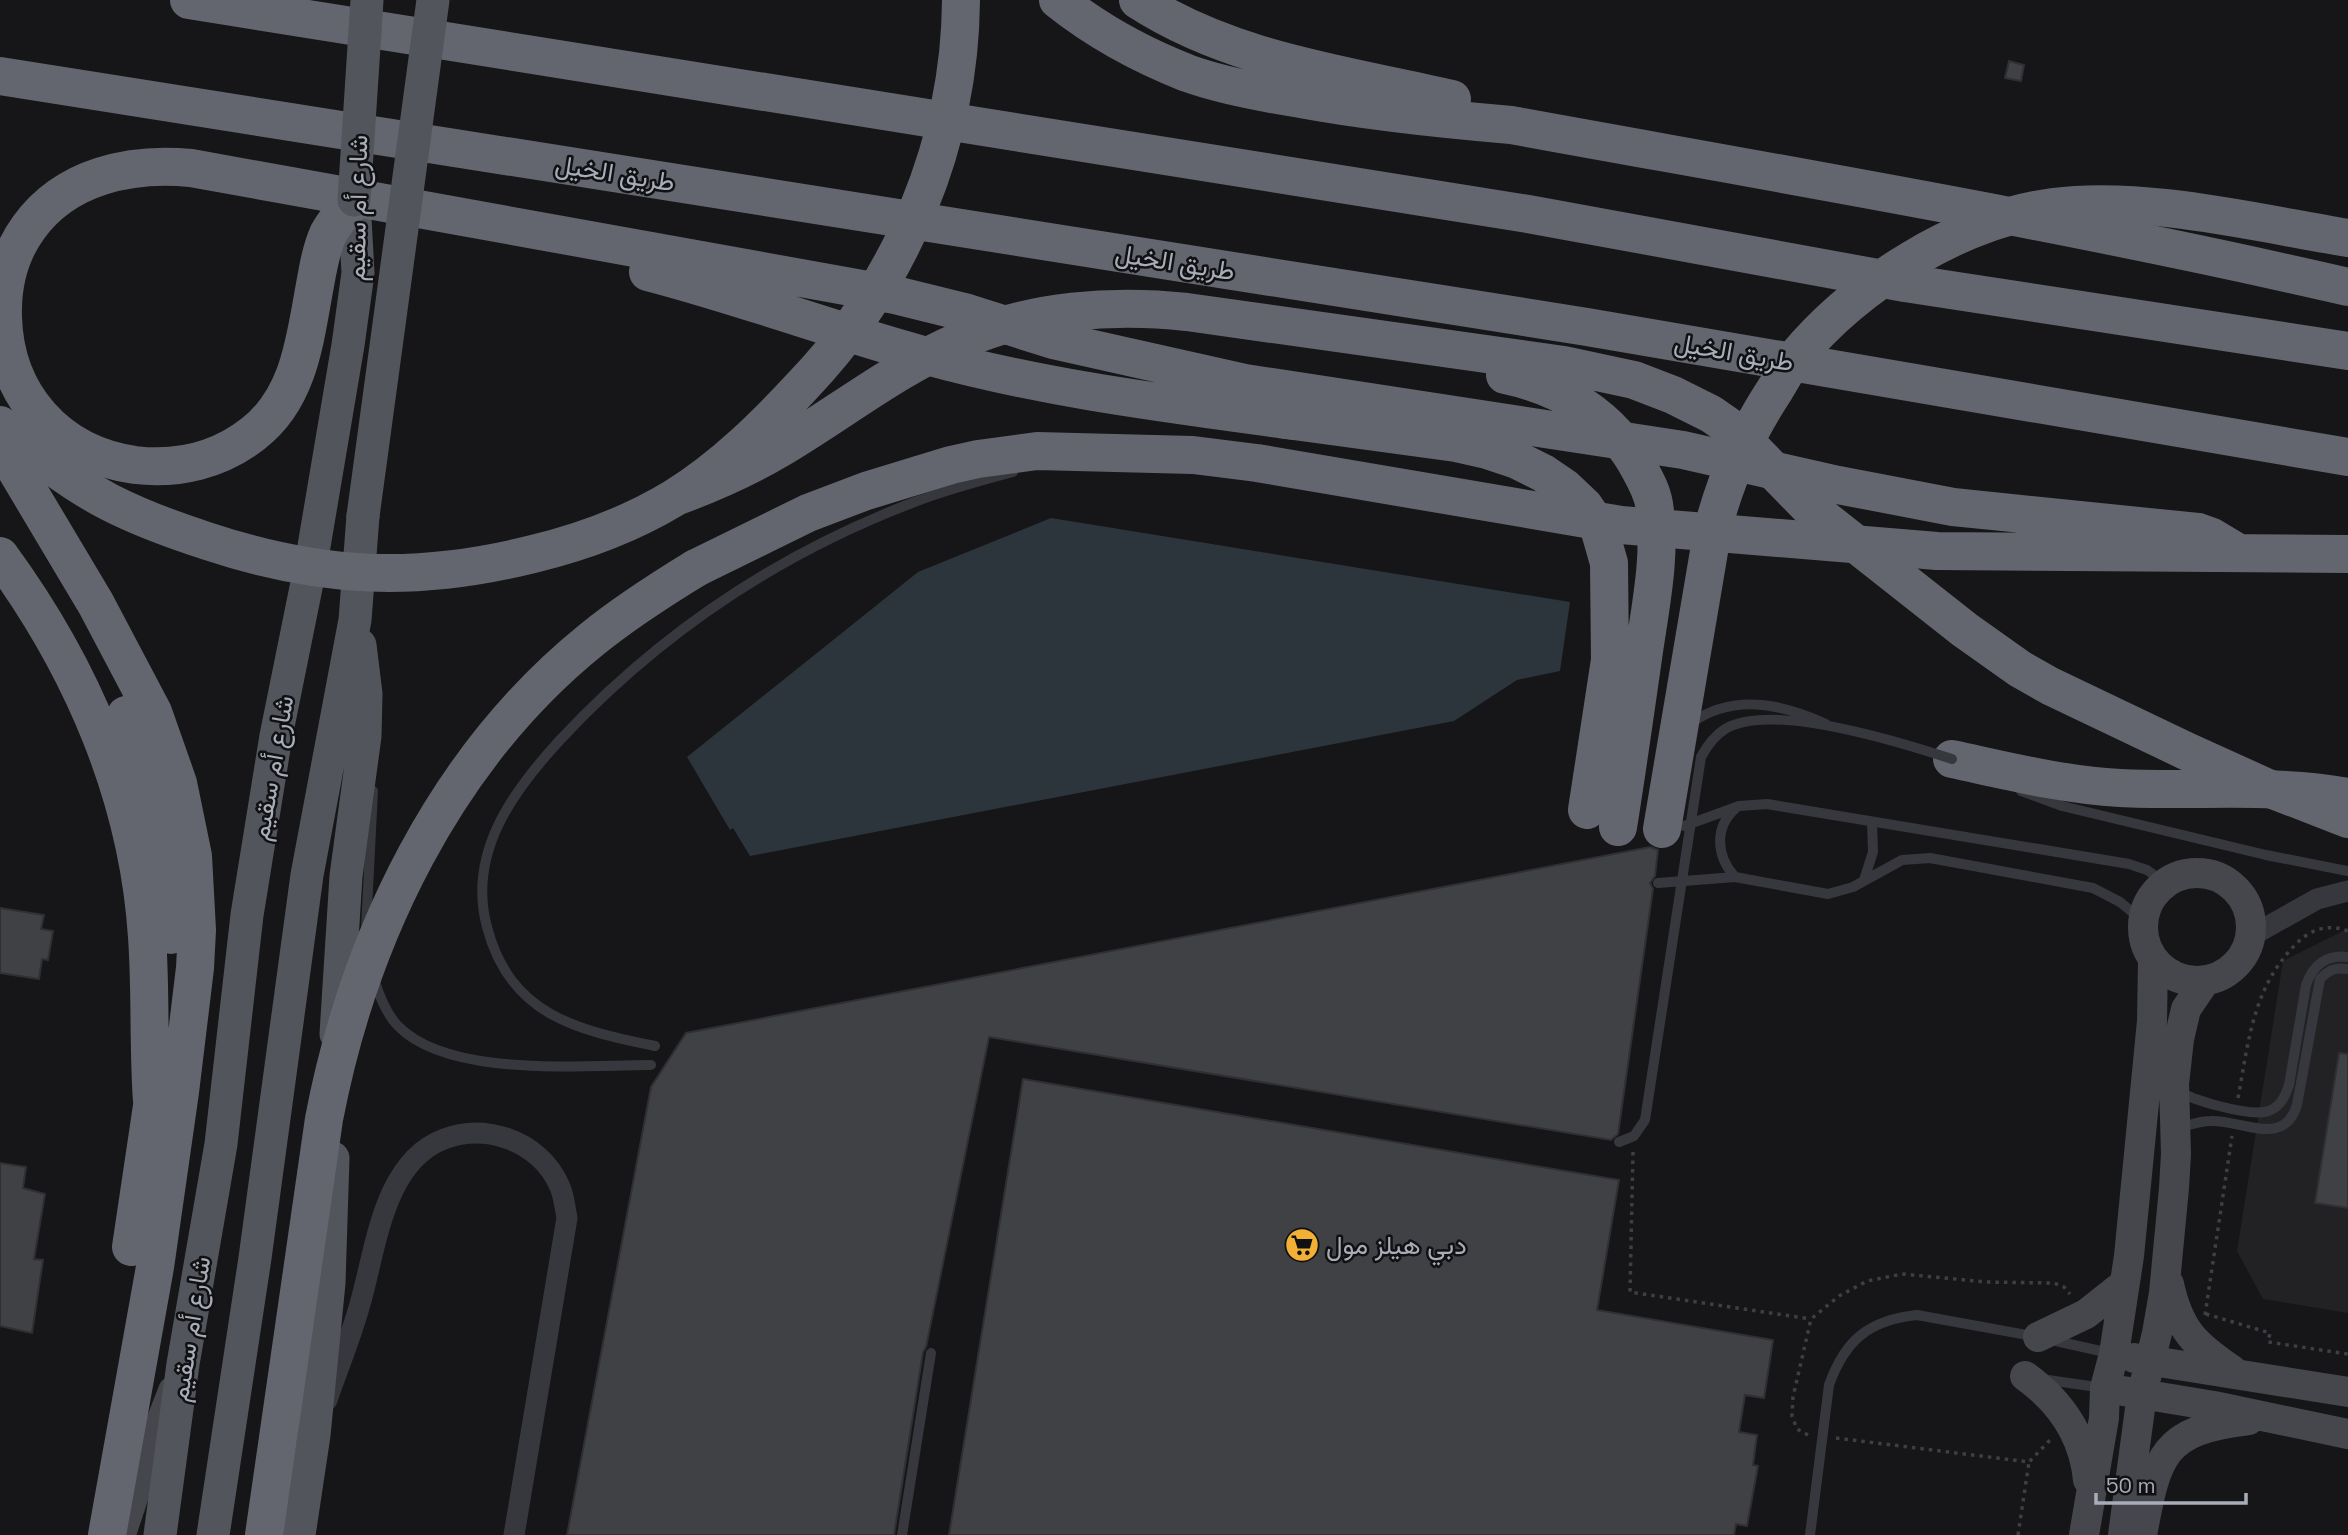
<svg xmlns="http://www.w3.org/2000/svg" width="2348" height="1535" viewBox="0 0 2348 1535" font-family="'Space Grotesk',Vazirmatn,sans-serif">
<rect width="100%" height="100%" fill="#161618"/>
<path fill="#222225" d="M2345,930L2348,931V1313L2263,1299L2237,1251L2283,961Z"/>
<path fill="#2c353c" d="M1051,518L1570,602L1560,671L1517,680L1454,721L750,856L733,828L730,830L687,757L918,572Z"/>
<path fill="#404145" stroke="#303034" stroke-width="2" d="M2009,61L2024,65L2021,81L2005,78Z
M1650,847L1658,850L1655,876L1650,883L1653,889L1618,1134L1611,1140L989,1037L926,1347L923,1352L894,1535H567L651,1087L686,1033Z
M0,908L44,915L41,929L53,931L48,960L42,959L39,979L0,973Z
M2339,1053L2348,1054V1208L2315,1203Z
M1023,1079L1619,1180L1597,1310L1773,1340L1764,1398L1745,1395L1739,1432L1757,1435L1753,1465L1758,1466L1747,1526L1736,1524L1734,1535H949Z
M0,1163L26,1167L23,1188L45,1194L34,1259L43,1260L32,1333L0,1326Z"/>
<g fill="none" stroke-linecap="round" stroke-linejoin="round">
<path stroke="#3d3f44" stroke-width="3.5" stroke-dasharray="3.5 5" stroke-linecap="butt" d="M2238,1098C2249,1039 2253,986 2298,942C2313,928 2329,924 2348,931
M1633,1152L1630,1292L1811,1319
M2206,1314L2270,1333L2268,1342L2348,1354
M2205,1315L2232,1136
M1808,1435L1797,1429L1792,1416L1793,1397L1811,1319L1839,1296L1867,1281L1902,1274L1987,1282L2054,1283L2064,1287L2070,1294
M1836,1438L2029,1462L2052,1438
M2018,1535L2029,1462"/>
<path stroke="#37383d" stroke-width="10" d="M1690,724C1732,693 1781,703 1826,724
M2021,791L2062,806L2266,855L2348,871
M1684,826L1739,806L1767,804L2129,864L2147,870L2165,883
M1735,877C1716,856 1714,827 1736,808
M1864,880L1873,852L1872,822
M1658,883L1735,877L1828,894L1853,887L1902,860L1930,858L2093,888L2120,902L2143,921
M366,928L373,791
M374,979C379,995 386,1014 398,1026C449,1078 581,1065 651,1065
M655,1046C576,1030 510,1015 487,927C467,853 513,791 560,740C660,633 776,555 912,503C945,490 979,481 1013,472
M2178,1090C2192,1101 2247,1115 2264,1112C2279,1110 2285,1097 2289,1085L2306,985C2313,965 2327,954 2348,957
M2178,1128C2189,1125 2199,1121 2211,1121C2243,1120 2284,1148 2297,1105L2320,979C2329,970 2335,967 2348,969
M2041,1379L2104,1388
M902,1535L931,1353
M1810,1535L1829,1385C1845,1340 1869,1320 1917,1315L2038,1337L2114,1354"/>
<path stroke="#37383d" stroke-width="21" d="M2251,936L2317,899L2348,891
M327,1400C338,1368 351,1337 360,1304C376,1249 383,1162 444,1139C465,1131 485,1131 506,1138C530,1146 550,1163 560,1187C564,1196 565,1208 567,1218L514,1535"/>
<path stroke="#45474d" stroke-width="30" d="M2143 927a54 54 0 1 1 108 0a54 54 0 1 1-108 0Z
M2169,1284C2179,1330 2194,1344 2232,1370
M2038,1337L2086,1314L2124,1284
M2134,1358L2348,1392
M2025,1376C2061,1402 2084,1436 2088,1480
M2123,1391L2214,1406L2348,1434
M122,1531L143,1468L173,1391
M2084,1535L2104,1418L2105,1388L2114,1354L2129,1256L2152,1021L2153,960
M2123,1535L2142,1394L2157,1333L2164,1293L2174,1188L2176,1154L2174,1084L2179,1039L2186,1009L2205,981
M2142,1535C2157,1455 2162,1430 2249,1420"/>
<path stroke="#53555c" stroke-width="33" d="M336,1034L346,876L365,736L366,694L360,645
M160,1535L183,1364L221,1144L247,915L276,736L312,558L348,345L358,273L354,200
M213,1535L255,1258L307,875L355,620L363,516
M299,1535L314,1435L329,1283L333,1158"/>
<path stroke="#63666e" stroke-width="38" d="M189,0L1528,214L1905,283L2348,351
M1058,0C1097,31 1141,55 1187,73C1223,86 1262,93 1301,99C1371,112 1441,119 1511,125C1791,176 2071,223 2348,287
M1138,0C1232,61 1345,74 1452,99
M0,76L1587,327L2348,457
M354,200C344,211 335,221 328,234C321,250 318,268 315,285C305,338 300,397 254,433C220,460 178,470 135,465C57,454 5,395 3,317C2,285 10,253 29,227C66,176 131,162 191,168L895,295L968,313L1053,340L1245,383L1683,450L1838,485L1953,507L2198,532L2212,537L2237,552
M648,272C741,296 831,330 923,355C1045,389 1170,404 1294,421
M0,443L96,604L153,712L178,783L193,856L197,930L195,968L180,1092L155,1267L107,1535
M0,556C82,668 138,797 147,937C151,992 148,1046 152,1101
M696,568L808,513L866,491L951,465L978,459L1037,451L1193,455L1257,463L1621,525L1937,551L2348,554
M126,715C153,787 171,858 171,935
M1952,759C2008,771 2063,785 2120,788C2196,792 2273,783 2348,797
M131,1247L152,1106"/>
<path stroke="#37383d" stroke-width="10" d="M1619,1142L1634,1136L1645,1120L1701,757C1707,746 1714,736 1725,729C1771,701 1903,743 1952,759"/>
<path stroke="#53555c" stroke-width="33" d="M354,200L367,0
M363,516L433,0"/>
<path stroke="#63666e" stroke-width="38" d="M1505,375C1562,387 1613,417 1640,470C1646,481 1652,492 1654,504C1662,555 1650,608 1643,658C1635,714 1627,771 1618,827
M1294,421L1456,443L1487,450L1517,460L1543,473L1565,488L1584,506L1599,528L1609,563L1610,660L1587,810
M0,425C34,453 69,481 109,502C140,518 173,530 207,541C321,579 417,583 533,554C583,542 631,524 674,498C723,468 766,425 804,384C902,281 960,142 961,0
M678,496C713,483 747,468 779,449C840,413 897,367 962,340C1032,310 1112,304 1187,312L1564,365L1634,380L1673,395L1711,414L1734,430L1809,507L1965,630L2020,669L2050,686L2186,751L2268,788L2348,819
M1662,829L1713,528C1727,475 1746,434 1776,388C1782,378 1788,367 1796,357C1857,284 1958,220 2053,207C2143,195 2257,223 2348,238
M264,1535L324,1119C359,937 445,758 591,640C624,613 660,590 696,568"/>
</g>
<defs>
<g id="supermarket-disc" transform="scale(1.75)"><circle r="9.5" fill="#f2b134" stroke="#111113"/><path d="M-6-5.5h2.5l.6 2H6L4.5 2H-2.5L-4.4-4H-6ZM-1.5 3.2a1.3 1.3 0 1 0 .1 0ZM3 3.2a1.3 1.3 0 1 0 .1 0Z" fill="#111"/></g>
</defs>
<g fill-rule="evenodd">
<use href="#supermarket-disc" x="1302" y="1245"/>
</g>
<g text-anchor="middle" stroke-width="5" stroke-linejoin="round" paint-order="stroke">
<g font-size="26" fill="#a8adb8" stroke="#111113">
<text transform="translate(615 173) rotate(9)" y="9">طريق الخيل</text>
<text transform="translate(357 208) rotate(-89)" y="9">شارع أم سقيم</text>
<text transform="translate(1175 262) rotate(9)" y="9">طريق الخيل</text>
<text transform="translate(1734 352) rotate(10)" y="9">طريق الخيل</text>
<text transform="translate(272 768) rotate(-80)" y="9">شارع أم سقيم</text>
<text transform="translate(190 1329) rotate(-81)" y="9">شارع أم سقيم</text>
</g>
<g font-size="26" fill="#a8adb8" stroke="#111113" text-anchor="start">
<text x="1326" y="1254">دبي هيلز مول</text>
</g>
</g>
<path d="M2096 1493v10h150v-10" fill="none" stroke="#a8adb8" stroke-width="3.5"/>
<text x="2106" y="1493" font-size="21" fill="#a8adb8" stroke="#111113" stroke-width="5" paint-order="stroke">50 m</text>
</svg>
